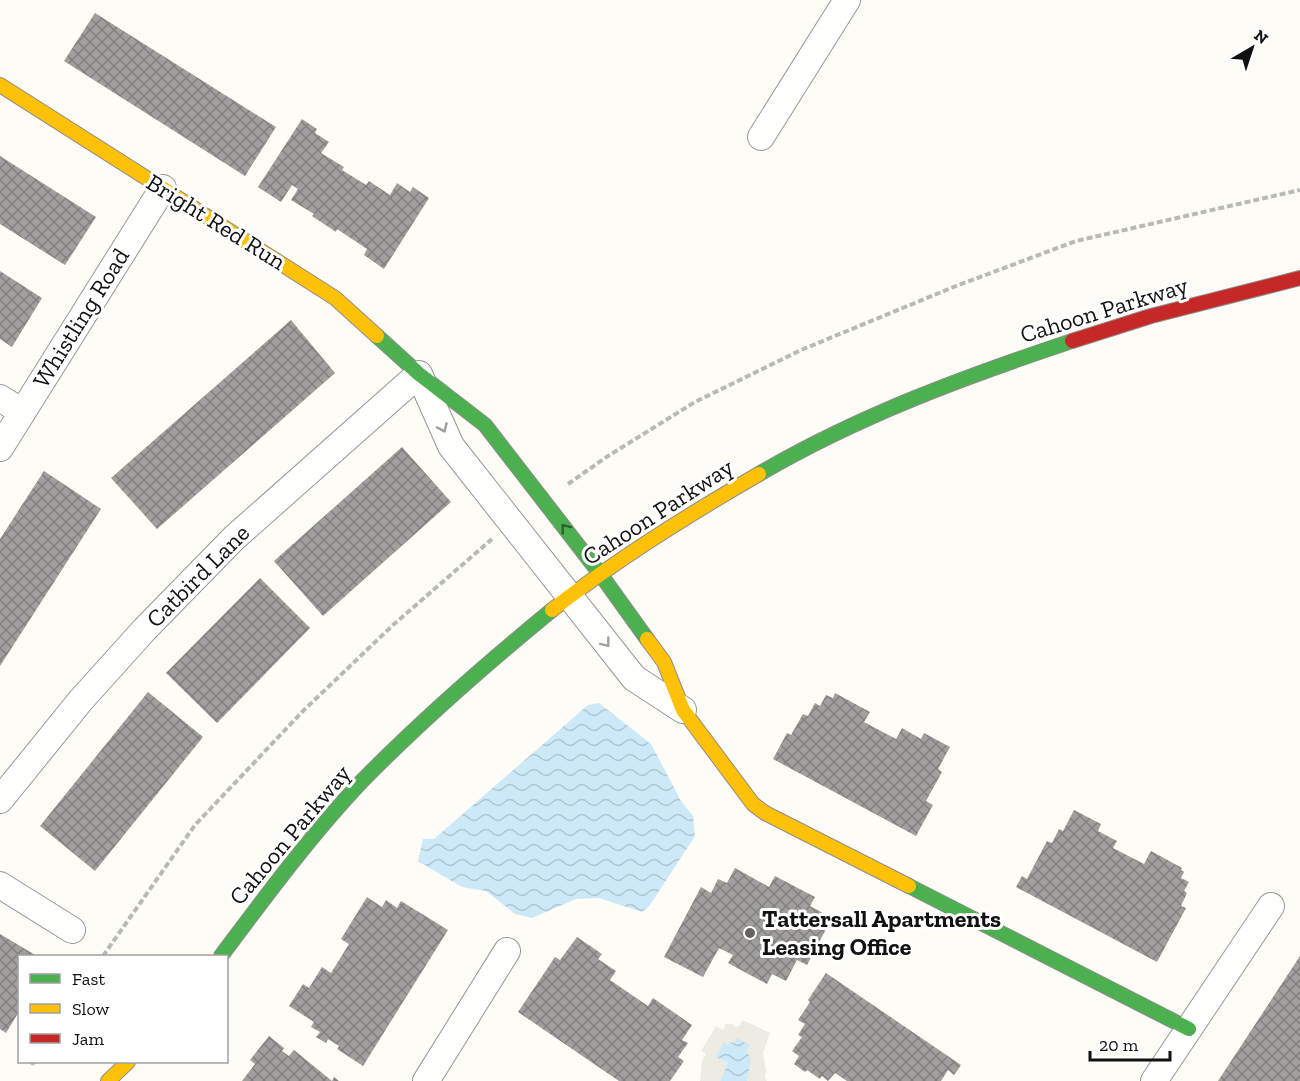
<svg xmlns="http://www.w3.org/2000/svg" width="1300" height="1081" viewBox="0 0 1300 1081" font-family="'Zilla Slab',serif">
<defs>
<pattern id="water-waves" width="16" height="10" patternUnits="userSpaceOnUse" patternTransform="scale(1.5)"><rect width="16" height="10" fill="#cde8f7"/><path d="M0 5q4-4 8 0t8 0" fill="none" stroke="#afc6d3"/></pattern>
<pattern id="building-cross-hatch" width="8" height="8" patternUnits="userSpaceOnUse" patternTransform="scale(1.5)"><rect width="8" height="8" fill="#a19f9c"/><path d="M0 0l8 8M0 8l8-8" fill="none" stroke="#82807e"/></pattern>
</defs>
<rect width="100%" height="100%" fill="#fdfcf7"/>
<path fill="#edebe2" d="M743,1020L770,1033L763,1053L766,1070L765,1077L767,1081H747L751,1060L734,1044L729,1045L716,1057L728,1063L720,1081H700L702,1061L706,1054L701,1051L716,1026L724,1030L725,1024H733L735,1027L739,1026Z"/>
<path fill="url(#water-waves)" d="M599,703L651,744L681,801L693,816L695,836L650,905L642,912L599,898L576,899L532,918L515,914L486,891L462,887L418,861L423,839H434L588,705Z
M737,1038L750,1045L747,1051L751,1060L747,1081H720L728,1063L716,1057L724,1042L728,1045L730,1042L734,1043Z"/>
<path fill="url(#building-cross-hatch)" d="M95,13L276,127L245,176L64,61Z
M302,119L317,129L315,133L329,142L321,153L344,167L342,170L366,185L369,181L390,195L397,183L410,192L413,187L429,198L384,269L364,255L367,249L337,229L336,232L312,216L314,214L291,200L298,189L292,185L281,202L258,187Z
M0,156L96,217L65,265L0,224Z
M0,271L42,298L12,347L0,339Z
M291,320L335,373L157,529L111,478Z
M402,447L451,502L323,616L274,561Z
M44,471L101,509L0,666V539Z
M260,578L310,628L217,723L166,673Z
M148,692L203,737L95,871L40,826Z
M835,693L870,712L864,722L896,739L902,728L921,739L924,733L950,747L938,769L942,772L926,801L933,805L916,836L773,759L787,733L791,735L803,714L808,716L815,703L820,706L826,695L833,698Z
M1074,810L1101,824L1098,831L1117,841L1113,848L1144,864L1151,851L1182,868L1181,870L1184,872L1181,878L1189,882L1184,891L1187,893L1181,906L1186,908L1157,962L1016,887L1022,876L1027,879L1047,841L1052,843L1059,829L1063,831Z
M735,868L769,887L775,876L815,897L810,906L832,918L807,965L797,960L786,981L772,974L767,984L728,963L733,955L719,948L703,977L664,957L701,887L711,893L718,879L727,883Z
M367,897L382,907L386,900L397,908L401,901L448,930L363,1066L337,1049L339,1046L328,1039L326,1043L316,1037L320,1032L311,1027L314,1022L289,1006L303,984L309,988L322,967L331,973L349,944L341,939Z
M0,934L37,956H20V1010L6,1033L0,1029Z
M577,937L602,954L598,959L616,971L610,980L648,1006L653,998L692,1025L682,1040L688,1043L678,1057L684,1061L670,1081H619L518,1012L555,957L560,960Z
M1300,956V1081H1218Z
M826,973L961,1065L954,1075L948,1070L941,1081H847L835,1073L828,1081L822,1076L820,1079L807,1070L805,1072L794,1064L799,1056L792,1051L802,1037L798,1035L805,1024L798,1020L810,1002L808,1000Z
M269,1036L284,1048L282,1051L289,1056L294,1050L332,1081L334,1077L339,1081H242L255,1064L250,1060Z"/>
<g fill="none" stroke-linecap="round" stroke-linejoin="round">
<g stroke="#979795" stroke-width="28">
<path id="street" d="M761,137L847,0
M0,398L22,412
M0,448L163,188
M0,800L81,700L145,629L234,538L419,374L451,446L634,678L683,710
M0,885L72,930
M426,1081L507,951
M1154,1081L1271,906"/>
</g>
<g stroke="#8e8d8b" stroke-width="16">
<path id="fast" d="M377,336L419,374L485,425L601,575L647,639
M759,474C858,416 964,377 1072,341
M909,886L1189,1029
M221,956C266,896 310,836 362,781C422,720 486,664 552,610"/>
</g>
<g stroke="#8e8d8b" stroke-width="16">
<path id="slow" d="M0,85L335,298L377,336
M552,610C617,559 688,515 759,474
M647,639L664,662L683,710L753,804L765,813L909,886
M108,1081L128,1062"/>
</g>
<g stroke="#8e8d8b" stroke-width="16">
<path id="jam" d="M1072,341L1151,316L1300,278"/>
</g>
<path stroke="#b9b9b8" stroke-width="4" stroke-dasharray="6 3" stroke-linecap="butt" d="M568,484L608,456L695,402L801,350L956,286L1076,241L1300,190
M103,956L195,825L303,711L393,625L492,539
M32,1065L33,1062"/>
<use href="#street" stroke="#fffffe" stroke-width="26"/>
<use href="#fast" stroke="#4caf50" stroke-width="14"/>
<use href="#slow" stroke="#ffc107" stroke-width="14"/>
<use href="#jam" stroke="#c62828" stroke-width="14"/>
</g>
<defs><path id="oneway-chevron" d="M-2-3.5L2.5 0L-2 3.5" fill="none" stroke-width="1.6" stroke-linecap="round" stroke-linejoin="round" transform="scale(1.5)"/></defs>
<g stroke="#a0a09f">
<use href="#oneway-chevron" transform="translate(443 428) rotate(66)"/>
<use href="#oneway-chevron" transform="translate(606 643) rotate(52)"/>
</g>
<use stroke="#2e6030" href="#oneway-chevron" transform="translate(565 528) rotate(-128)"/>
<circle fill="#646362" stroke="#fff" stroke-width="2" cx="750" cy="933" r="6"/>
<g text-anchor="middle" stroke-width="6" stroke-linejoin="round" paint-order="stroke">
<g font-size="24" fill="#111" stroke="#fff">
<text transform="translate(216 222) rotate(32)" y="8">Bright Red Run</text>
<text transform="translate(1104 310) rotate(-17)" y="8">Cahoon Parkway</text>
<text transform="translate(81 318) rotate(-58)" y="8">Whistling Road</text>
<text transform="translate(658 512) rotate(-33)" y="8">Cahoon Parkway</text>
<text transform="translate(198 576) rotate(-45)" y="8">Catbird Lane</text>
<text transform="translate(290 835) rotate(-50)" y="8">Cahoon Parkway</text>
</g>
<g font-size="24" font-weight="bold" fill="#111" stroke="#fff" text-anchor="start">
<text x="762" y="927">Tattersall Apartments<tspan x="762" dy="28">Leasing Office</tspan></text>
</g>
</g>
<rect x="18" y="955" width="210" height="108" fill="#ffffff" stroke="#a0a0a0" stroke-width="1.5"/>
<rect x="30" y="974" width="30" height="9" fill="#4caf50" stroke="#a0a0a0" stroke-width="1.5"/>
<text x="72" y="985" font-size="18" fill="#111111">Fast</text>
<rect x="30" y="1004" width="30" height="9" fill="#ffc107" stroke="#a0a0a0" stroke-width="1.5"/>
<text x="72" y="1015" font-size="18" fill="#111111">Slow</text>
<rect x="30" y="1034" width="30" height="9" fill="#c62828" stroke="#a0a0a0" stroke-width="1.5"/>
<text x="72" y="1045" font-size="18" fill="#111111">Jam</text>
<g transform="translate(1252 48) rotate(39)" stroke="#ffffff" stroke-width="4.5" paint-order="stroke">
<path d="M0-4.5L10 22L0 15L-10 22Z" fill="#111111"/>
<text y="-9" font-size="16" font-weight="bold" text-anchor="middle" fill="#111111">N</text>
</g>
<path d="M1090 1051v9h80v-9" fill="none" stroke="#111111" stroke-width="3"/>
<text x="1099" y="1051" font-size="18" fill="#111111" stroke="#ffffff" stroke-width="4.5" paint-order="stroke">20 m</text>
</svg>
